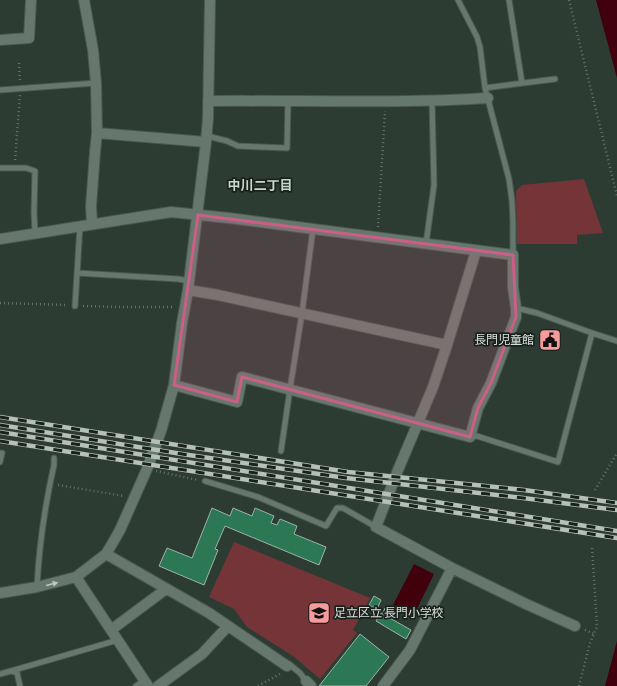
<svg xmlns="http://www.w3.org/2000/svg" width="617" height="686" viewBox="0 0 617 686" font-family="'Asap Condensed','Noto Sans JP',sans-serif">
<rect width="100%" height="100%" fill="#2c3c33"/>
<path fill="#753538" d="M584,179L603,233L577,235V244H517L516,191L522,185Z
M234,542L370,598L353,630L357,633L320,679L293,656L247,627L234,609L209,597Z"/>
<path fill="#40010c" d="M596,0H617V78Z
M414,564L434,574L414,615L393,605Z
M617,641V686H605Z"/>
<path fill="#2c7754" stroke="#9fb2a7" d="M212,508L230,516L233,508L252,516L255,508L274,516L271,523L277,525L280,519L297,526L294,534L326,547L319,565L225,526L215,549L218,550L204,585L159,566L167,548L192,558Z
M374,596L381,600L377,609L369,605Z
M385,608L394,613L392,618L383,613Z
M381,613L411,630L406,639L376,621Z
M360,634L389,657L366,686H319Z"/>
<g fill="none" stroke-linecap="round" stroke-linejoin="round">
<g stroke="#4b5851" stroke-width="7">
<path id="lane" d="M458,0L477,37L480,47L485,88L509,179L512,201L513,222V255
M509,0L522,83
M485,88L555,79
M0,90L96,83
M207,136L227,141L238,146L287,148L288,102
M0,168H26L35,171L34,212L35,233
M426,244L434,185L432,101
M77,273L178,279L189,281
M75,306L80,226
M516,308L537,313L592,333L617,341
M470,437L477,436L558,462L592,333
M281,451L290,389L302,313L313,229
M0,462L2,453
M205,481L258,497L326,526L337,508H343L376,527
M37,587C39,547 45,505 54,465V458
M288,665L289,664L300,673L306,681
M11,671L118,640
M0,674L11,671L17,673L20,686
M136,686L145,680"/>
</g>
<g stroke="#4b5851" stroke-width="12">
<path id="street" d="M84,0L93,50L96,83L97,133L95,152L91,206L92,224
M0,40L29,38L31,0
M208,101C301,100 394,104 488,98
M97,133L206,142
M0,239L171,212L229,218L513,255V287L516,308V317L491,383L478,408L470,437L242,377L237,402L174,385
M476,251L447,345L433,387L398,470L376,527L452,568L526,604L575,626
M188,290L218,295L447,345
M106,554L209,613L287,666
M0,593L37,587L76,577
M111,630L166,589
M306,681L311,686
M148,686L76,577L106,554L112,544L120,530L147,469L161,431L174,385L182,323L188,290L206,142L208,118L210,0
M158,686L202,654L228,626
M383,686L410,650L452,568"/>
</g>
<path stroke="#64726a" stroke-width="2.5" stroke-dasharray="1 3" stroke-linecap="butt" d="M569,0L617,196
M19,63L20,81
M15,160L20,95
M378,227L385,111
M0,303L68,305
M83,306L120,307H174
M156,471L198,480
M58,485L124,496
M595,490L617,453
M585,630L594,634
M258,686L280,674
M579,686L590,643L597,627L592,547"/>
<use href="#lane" stroke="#66786d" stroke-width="5"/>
<use href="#street" stroke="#66786d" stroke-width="10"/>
<g stroke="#b5c0ba" stroke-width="4.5">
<path id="rail" d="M0,417L348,472L524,490L617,503
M0,425L182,454L346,478L523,498L617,510
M0,432L617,531
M0,441L617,538"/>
</g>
<use href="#rail" stroke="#1a211d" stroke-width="3" stroke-dasharray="9" stroke-linecap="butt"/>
</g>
<defs><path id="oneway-solid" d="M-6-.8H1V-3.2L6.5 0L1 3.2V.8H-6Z"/></defs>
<use fill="#bcc8c0" href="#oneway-solid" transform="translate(52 584) rotate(-14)"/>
<path fill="#ca5f88" fill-opacity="0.2" stroke="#ca5f88" stroke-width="3" stroke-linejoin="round" d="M198,215L513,255L516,317L491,383L478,408L470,437L242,377L237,402L174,385Z"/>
<defs>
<g id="civic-square" transform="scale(1.15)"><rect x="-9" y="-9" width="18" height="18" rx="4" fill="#f59b9c" stroke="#1a211d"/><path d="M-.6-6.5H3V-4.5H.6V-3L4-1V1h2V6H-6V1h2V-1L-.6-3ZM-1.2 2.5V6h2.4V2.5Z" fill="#111"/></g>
<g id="school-square" transform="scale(1.15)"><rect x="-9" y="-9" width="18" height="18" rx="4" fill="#f59b9c" stroke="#1a211d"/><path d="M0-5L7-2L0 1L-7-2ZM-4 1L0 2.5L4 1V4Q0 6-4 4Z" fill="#111"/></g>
</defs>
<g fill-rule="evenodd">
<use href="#civic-square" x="550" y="340"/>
<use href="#school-square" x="319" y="613"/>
</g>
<g text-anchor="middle" stroke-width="3.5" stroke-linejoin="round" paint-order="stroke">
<g font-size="12" fill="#d8e2dc" stroke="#1a211d" text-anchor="end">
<text x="534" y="344">長門児童館</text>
<text x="334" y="617" text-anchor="start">足立区立 長門小学校</text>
</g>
<g font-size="13" font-weight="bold" fill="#c4d7cc" stroke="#1a211d">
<text x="260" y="190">中川二丁目</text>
</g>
</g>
</svg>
